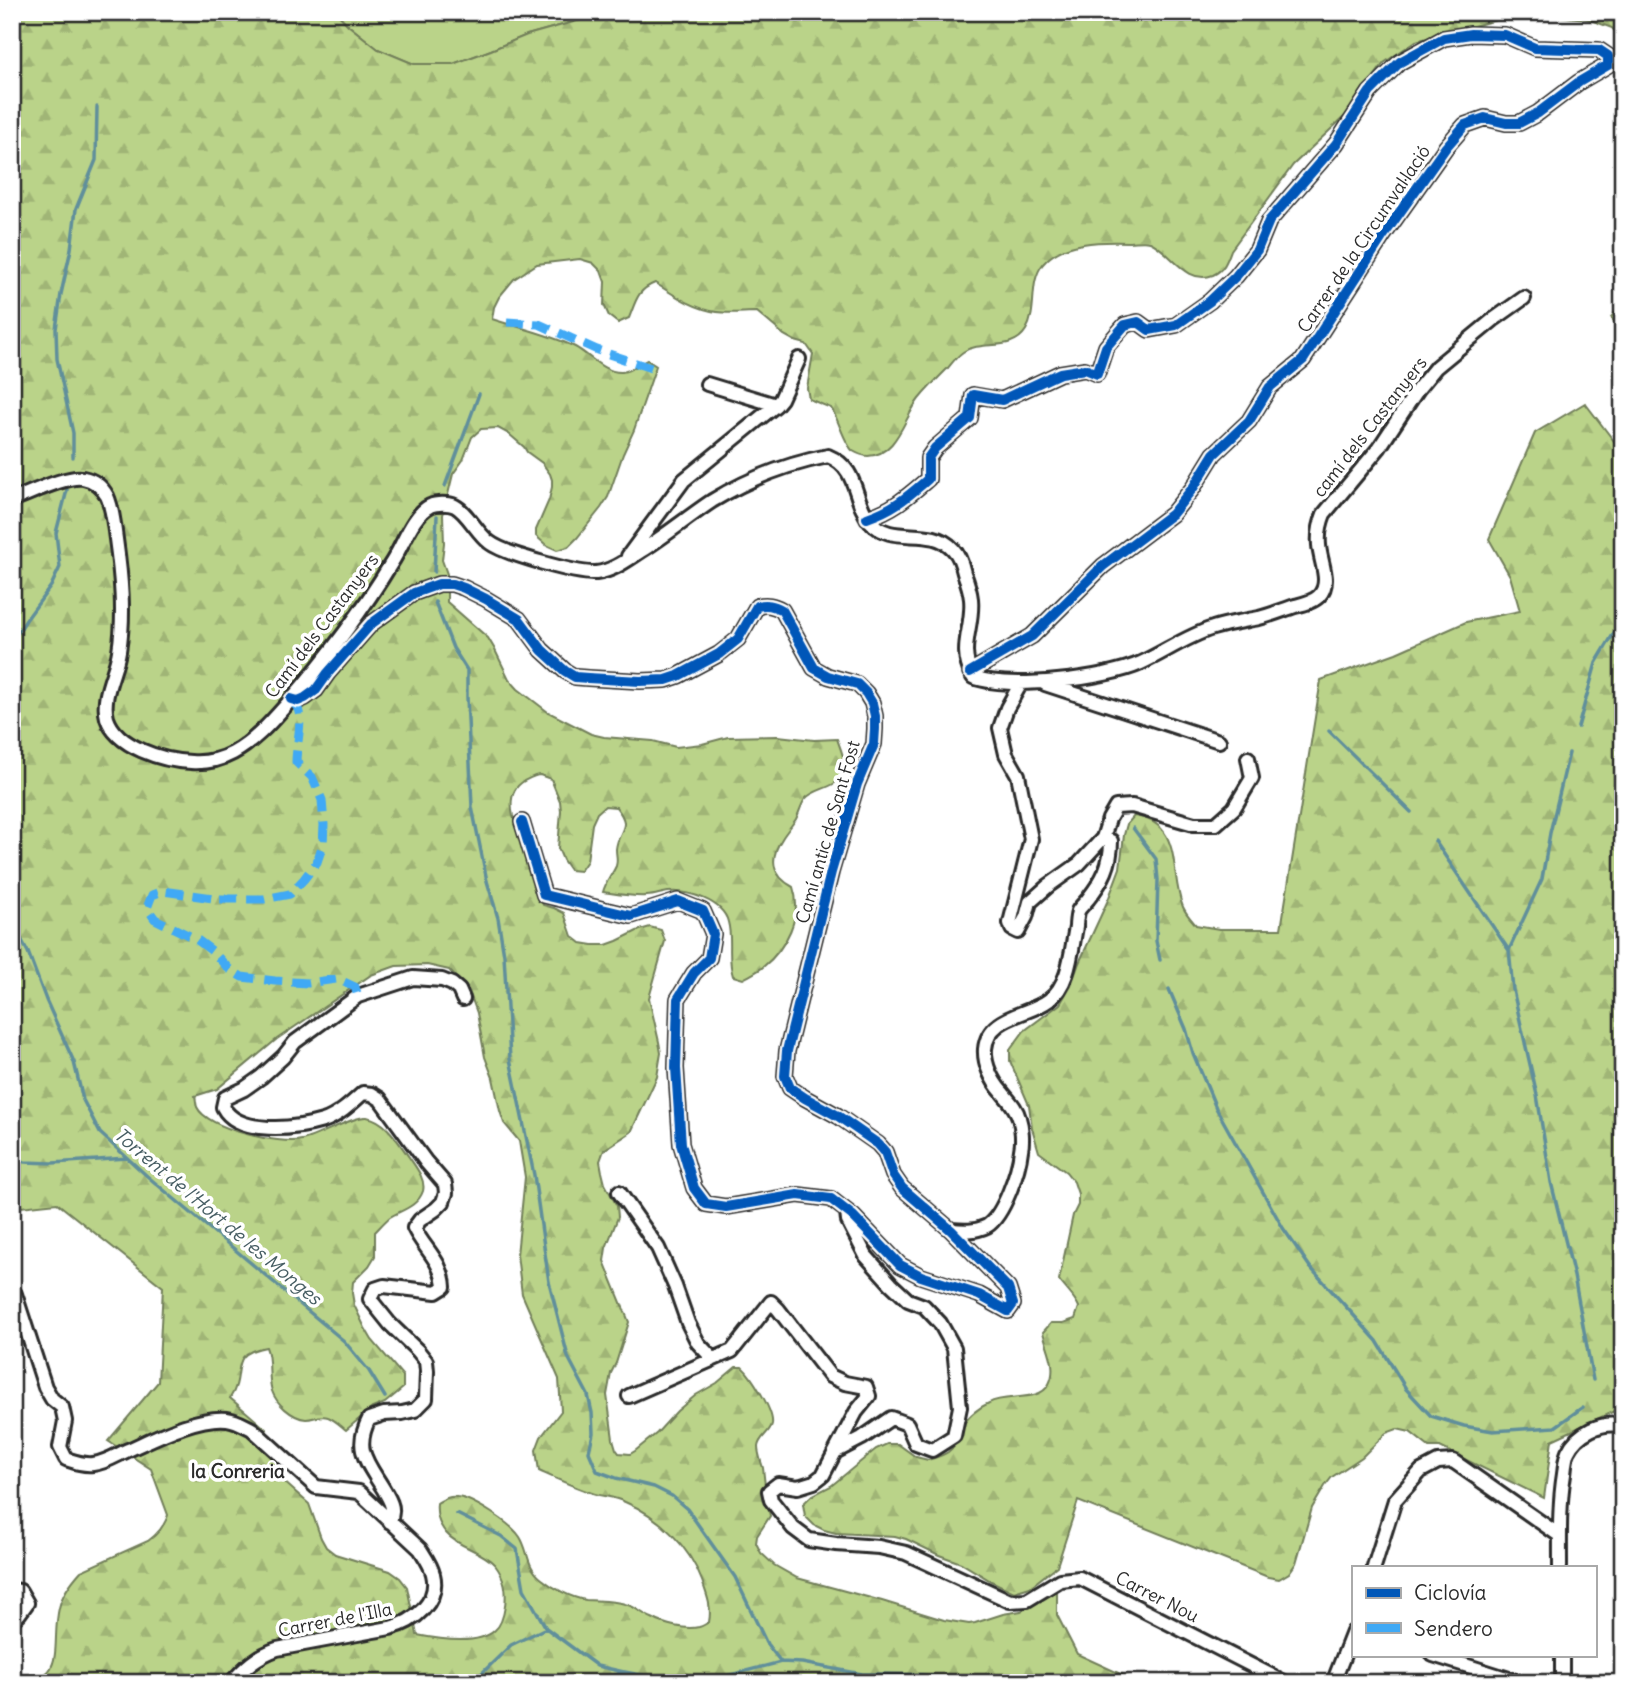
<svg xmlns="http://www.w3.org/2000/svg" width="1635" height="1695" viewBox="0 0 1635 1695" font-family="Delius,sans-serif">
<defs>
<pattern id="forest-firs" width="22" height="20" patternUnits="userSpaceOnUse" patternTransform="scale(1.75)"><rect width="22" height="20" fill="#bad389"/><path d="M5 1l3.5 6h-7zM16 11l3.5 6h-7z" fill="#a0b576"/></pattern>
</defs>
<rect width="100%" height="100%" fill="#fff"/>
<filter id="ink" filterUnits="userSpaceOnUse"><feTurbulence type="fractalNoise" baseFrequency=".0143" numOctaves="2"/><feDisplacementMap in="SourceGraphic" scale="14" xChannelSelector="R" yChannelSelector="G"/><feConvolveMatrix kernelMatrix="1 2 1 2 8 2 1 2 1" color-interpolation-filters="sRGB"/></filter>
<g filter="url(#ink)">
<path fill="#bad389" stroke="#727f5a" stroke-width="2" d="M336,12H609L527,35L491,50L453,64H414L378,49L348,25Z"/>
<path fill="url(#forest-firs)" stroke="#727f5a" stroke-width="2" fill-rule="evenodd" d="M12,12H336L348,25L378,49L414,64H453L491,50L527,35L609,12H1623V40L1612,28L1588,19L1535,14L1500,19L1416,41L1384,63L1346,115L1293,165L1231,250C1227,261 1224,270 1213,275C1186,286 1170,250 1150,242C1144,240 1135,242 1129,242C1102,241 1062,241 1043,264C1028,283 1038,310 1026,330C1012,353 982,339 963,352C957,356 952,363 948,368C938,378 928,388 919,399C904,418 897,455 868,456C863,456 858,454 853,451C844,443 839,420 831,408L809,399L807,388L813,354L806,344L795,341L784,335L757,312C744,312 730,314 717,312C694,309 674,295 655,283C637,290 636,301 629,318L618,323L609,316L604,305L605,282L601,271L593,263L580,259L537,264L514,279L499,297L494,307L492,319C520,328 549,334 575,347C590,355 603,373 622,372C631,371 639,364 647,360L656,366L634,430L623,454L608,497L601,508L577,538L568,547L557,550L546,545L536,536V530L549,500L552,487V480L550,474L542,463L527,452L524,447L509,434L498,428L481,429L472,437L463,460L453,474L443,515L444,543L442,560L447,574V602L488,638L494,648L509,679L518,689L548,712L591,734L604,737L653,741L676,747L702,744L728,737L778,736L814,740L837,739C841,750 848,765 842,776C834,789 815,788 805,799C801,805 799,813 796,819C792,825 787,831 783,837C769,858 771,875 793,887C803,916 786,948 763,967C757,972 750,975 743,979L733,976C727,958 733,940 728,922C723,901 688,890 668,892C661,893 654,896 647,896C633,897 617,894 603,892C606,881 612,875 616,866C618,859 616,856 616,849C618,829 633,828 616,807L605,806L597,813L592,824L587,861L580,871L570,870L563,860L558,848L561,811L560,801L551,779C550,779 540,775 540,775C535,775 528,779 524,781C511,789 510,803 513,816L543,905L554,908L564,913L572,936L581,943L593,945H606L617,941L637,931L650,927L661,930L665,941L649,998L659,1042L661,1053L657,1077L631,1132L604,1150L600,1161L602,1172L605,1184L617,1206L618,1217L606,1248L604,1261L629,1322L616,1363L611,1373L607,1395L613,1439L616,1449L619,1453L630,1454L635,1451L657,1433L677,1411L696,1395L717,1383L736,1367H742C751,1375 774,1411 772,1424C770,1433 759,1437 758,1447C758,1454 761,1461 763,1468C765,1484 766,1500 770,1516L757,1536L756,1543L761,1553L774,1565L797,1578L882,1601L944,1620L969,1624L975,1623L1003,1614L1021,1611L1057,1591V1615L1077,1654L1140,1683H12V1679C70,1685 50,1646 59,1608C62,1594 71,1582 81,1571L148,1541C158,1534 164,1527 168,1515L151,1469L108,1441L158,1382L163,1287L57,1203L12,1208ZM427,965L449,970L469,991L477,1013L485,1057L493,1078L500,1111L504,1123L519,1141L525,1177L517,1255L522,1294L559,1379L561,1411L541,1437L536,1450L539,1471C559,1480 578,1489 599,1495C608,1497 617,1498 625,1502C659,1516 689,1546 702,1581C707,1595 712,1607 709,1622C706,1624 703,1626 699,1627C685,1630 665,1625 652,1618C644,1615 637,1608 628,1605C614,1600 600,1601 586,1600C571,1598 553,1588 542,1579C526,1567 529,1551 520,1537C512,1524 472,1498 457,1497C449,1496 444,1499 437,1503C436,1515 438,1523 446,1533C459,1548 482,1550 495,1565C505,1578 507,1590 505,1606C504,1613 501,1625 495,1630C479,1646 437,1639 417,1635L407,1587L400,1578L390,1571L335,1554L326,1547L321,1538L309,1504L282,1480L266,1429L230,1398C247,1373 226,1354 266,1347C272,1361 267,1376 272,1391C276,1403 292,1418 306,1419C314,1419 320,1414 328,1417C334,1419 341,1426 346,1430L372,1408L385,1403L403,1388V1376L372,1340L365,1328L354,1305L352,1293L353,1282L369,1266L375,1256V1232C380,1227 384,1222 390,1217C402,1210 418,1206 423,1191C426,1179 415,1166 409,1157C398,1142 387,1121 367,1117C355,1115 317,1137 302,1140C279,1145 207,1129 197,1107C196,1104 196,1100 195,1096L217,1089L277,1039L371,975L396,966Z
M1623,304V335L1611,317Z
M1585,403L1617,445L1623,442V1407L1552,1440L1544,1498L1440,1447H1429L1410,1432L1397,1429L1386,1433L1362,1457L1332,1477L1325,1486L1312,1508L1296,1563L1289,1573L1279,1579L1268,1577L1078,1501L1057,1566L1030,1587L1014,1592L991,1581L961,1563L939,1555L906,1539L895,1536L836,1533L824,1530L814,1525L805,1516L803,1504L811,1496L831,1486L876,1449L887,1444H898L916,1457L928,1460C934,1458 942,1456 948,1452C957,1445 959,1434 964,1424C969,1415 980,1407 989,1403C1005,1393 1040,1403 1049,1384C1058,1367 1047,1349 1043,1332L1051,1323H1063L1075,1319L1079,1307C1074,1296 1066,1290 1059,1280L1073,1215L1078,1205V1194L1074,1182L1066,1172L1039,1152L1032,1128L1029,1105L1010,1061V1050L1024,1031L1060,1004L1071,985L1079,963L1108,900L1120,868L1124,835L1127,824L1134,816C1184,822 1169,874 1183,907C1186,914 1191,919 1196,925L1219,929H1281L1321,680L1396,653L1466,622L1520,611L1510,576L1489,539L1535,433Z"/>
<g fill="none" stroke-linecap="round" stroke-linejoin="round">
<path stroke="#618f9b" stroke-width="3.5" d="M73,457V433L57,359L56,329L61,294L71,249L76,209L96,160L97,107
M445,486L479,394
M434,572L437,516
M435,602L453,648L467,670V697L472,807L487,881L498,918L504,955L510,1059L534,1175L549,1282L568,1357L588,1395L592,1413L593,1433L589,1452L597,1471L616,1478L654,1487L672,1496L687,1509L735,1577L767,1644L781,1662
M12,642L26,620L51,586L60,567L56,533L67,490
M1578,727L1596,663L1623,618
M1329,731L1411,812
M1569,753L1550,833L1542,879L1509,950L1513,990L1537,1095L1551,1182L1574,1276L1593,1380
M1133,828L1156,859L1158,880L1156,941L1160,960
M1435,841L1508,949
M12,922L28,952L46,1000L74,1062L83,1100L100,1133L147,1176L344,1341L369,1371L385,1397
M1169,989L1186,1029L1193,1053L1216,1108L1283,1228L1310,1267L1377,1341L1406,1389L1431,1416L1464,1426L1493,1431L1555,1427L1583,1407
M12,1156L25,1162L53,1163L127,1158
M457,1514L501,1536L517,1549L524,1589L546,1628
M469,1683L478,1677L511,1645L546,1628L597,1666L624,1672
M603,1683L607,1678L625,1672L665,1680H711L781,1662L802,1663L862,1674L921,1675L961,1680L965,1683"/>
<g stroke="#2b2b2b" stroke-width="18">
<path id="street" d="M707,384L776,405
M12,500C29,494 67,475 83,478C94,480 102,487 107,496C113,509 114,525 116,539C121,575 125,614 119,651C116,673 101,695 107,718C116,747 163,761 191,762C205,763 220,760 233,753C255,741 272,721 288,703C326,659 362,612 392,562C402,547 413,514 430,506C436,503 449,503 455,506C467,512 477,533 489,542C504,554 577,574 596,573C613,571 627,560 641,551C665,536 688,517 712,501C748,479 787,464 828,456C860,469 852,500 870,521C892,547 930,524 953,549C959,555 962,564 964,573C967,581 970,590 971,599C974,627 957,648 973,677C1009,690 1106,679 1141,663C1165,652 1187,636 1213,628C1228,623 1244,621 1259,618C1271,615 1283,610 1295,606C1303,604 1313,602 1319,596C1332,582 1320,562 1319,545C1318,534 1320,524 1324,514L1379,448L1418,389L1436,367L1493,320L1524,298
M867,518C894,509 907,497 928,479V458L935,448L970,418L973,395L1002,400L1060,373L1085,369L1097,374L1106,347L1125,325L1138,322L1149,330L1176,325L1210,301L1236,276L1257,250L1269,221L1336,144L1370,92L1400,62L1444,38L1471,34L1505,35L1535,48L1599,50L1608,56V65L1579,82L1538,113L1519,123H1506L1485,118L1465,125L1446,147L1383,236L1303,360L1270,387L1249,421L1214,454L1193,488L1172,514L1103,566L1032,636L970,672
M628,556L684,480L776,405L781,399L799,359
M1045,684L1219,741
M291,699L298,701L305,698L316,690L328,673L371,624L414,593L439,584H452L464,588L486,599L519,619L542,650L565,671L575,677L588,678L640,681L666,680L678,676L719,654L738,639L757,606C767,604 773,605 782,610L814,668L828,676L857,684L866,693L872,703L875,716V729L874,744L857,784L831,872L787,1051L785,1076L790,1088L805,1098L838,1116L878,1144L885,1152L893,1175L902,1188L951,1230L1008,1288L1013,1304L1008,1311L979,1295L921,1276L900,1265L853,1216L831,1199L798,1195L726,1207L706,1204L694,1188L681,1144L676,1068L678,999L694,973L709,958L713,934L703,911L678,901L631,916L544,895L522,822
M1103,838L1109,819L1116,807L1132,806L1194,824H1216L1234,808L1252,778L1248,758
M619,1192L658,1248L675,1286L688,1323L698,1343L713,1359
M847,1212L848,1221L866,1256L891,1284L908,1300L924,1306L940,1323L954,1348L960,1407L954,1436L932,1450L916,1444L907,1424L891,1418L862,1438L835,1452L823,1475L814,1482L798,1487L778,1484L769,1491L771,1500L793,1528L809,1540L836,1544L879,1547L906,1553L1010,1601L1027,1600L1060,1580L1080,1578L1286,1683
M951,1230C963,1231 975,1232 987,1226C1004,1215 1019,1170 1021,1150C1023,1141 1022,1127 1019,1118C1016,1107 1009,1101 1002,1092C992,1081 984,1064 985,1049C988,1015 1028,1016 1049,1000C1070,984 1071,951 1076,927C1076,922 1077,916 1078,911C1080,907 1085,903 1088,899C1103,880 1111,865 1111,841L1103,838L1079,864L1048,886L1030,902L1026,917L1018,932L1012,929L1010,923L1031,839L1018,775L1006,754L1000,728L1007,708L1021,683
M12,1292L15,1294L45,1387L52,1399L62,1407L65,1421L60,1447L66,1459C75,1462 83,1465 93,1464C105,1463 117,1455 128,1450C155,1438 197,1416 227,1419C236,1420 244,1425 252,1429L316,1487L359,1492L420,1549C425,1557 431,1565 433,1574C440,1602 414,1622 390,1628L277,1649C257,1656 245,1667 231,1683
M629,1396L732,1351L771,1302L778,1309L830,1376L845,1383L866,1387L869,1396L856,1412L835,1452
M390,1522C391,1518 392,1514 392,1511C393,1504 387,1496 384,1490C368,1463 353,1450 369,1419L384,1414L402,1413L415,1410L426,1399L427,1371L426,1361L418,1351L390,1324L370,1299L375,1289L384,1286L436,1292L444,1287C443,1262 424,1249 414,1228L420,1220L436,1209L443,1202L446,1193L445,1184L426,1162L380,1099L372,1094L363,1093C352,1103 338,1116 323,1121C296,1129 238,1136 223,1107L225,1098L244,1089L261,1077L283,1057L295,1042L358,996L413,978L442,980L452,984L459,990L463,999
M1374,1567L1395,1500L1421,1471L1438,1462L1453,1461L1559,1535
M1560,1567C1560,1536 1559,1505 1564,1474C1565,1467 1565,1459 1568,1452C1577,1433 1602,1420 1623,1426
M12,1590L20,1591L27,1603L19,1614L12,1620
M1433,1655L1522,1683
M1562,1655V1683
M1333,1683L1353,1632"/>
</g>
<use href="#street" stroke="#fff" stroke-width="12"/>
<path stroke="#3fa9f5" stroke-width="9" stroke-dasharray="18 9" stroke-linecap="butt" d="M507,322L539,324L597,350L651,368
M291,699C292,700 298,708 298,709C303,721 296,747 296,762L312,777L322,800L324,825L323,844L317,862L304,879L290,894L264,899H220L163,891L152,895L147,908L155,919L196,939L212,951L229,969L242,977L275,981L308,983L337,979L355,987L358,996"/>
<g stroke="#fff" stroke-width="15">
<path id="cycleway" d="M867,518C894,509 907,497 928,479V458L935,448L970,418L973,395L1002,400L1060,373L1085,369L1097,374L1106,347L1125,325L1138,322L1149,330L1176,325L1210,301L1236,276L1257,250L1269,221L1336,144L1370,92L1400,62L1444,38L1471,34L1505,35L1535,48L1599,50L1608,56V65L1579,82L1538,113L1519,123H1506L1485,118L1465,125L1446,147L1383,236L1303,360L1270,387L1249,421L1214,454L1193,488L1172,514L1103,566L1032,636L970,672
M291,699L298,701L305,698L316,690L328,673L371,624L414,593L439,584H452L464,588L486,599L519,619L542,650L565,671L575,677L588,678L640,681L666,680L678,676L719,654L738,639L757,606C767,604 773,605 782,610L814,668L828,676L857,684L866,693L872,703L875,716V729L874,744L857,784L831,872L787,1051L785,1076L790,1088L805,1098L838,1116L878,1144L885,1152L893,1175L902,1188L951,1230L1008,1288L1013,1304L1008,1311L979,1295L921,1276L900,1265L853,1216L831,1199L798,1195L726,1207L706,1204L694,1188L681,1144L676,1068L678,999L694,973L709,958L713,934L703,911L678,901L631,916L544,895L522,822"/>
</g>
<use href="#cycleway" stroke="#0057b8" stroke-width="10"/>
</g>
</g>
<g text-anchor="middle" stroke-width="7" stroke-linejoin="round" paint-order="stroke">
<g font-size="18" fill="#2b2b2b" stroke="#fff">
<text transform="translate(1364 239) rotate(-56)" y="6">Carrer de la Circumval·lació</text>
<text transform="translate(1370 427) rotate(-52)" y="6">camí dels Castanyers</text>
<text transform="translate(322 626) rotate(-53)" y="6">Camí dels Castanyers</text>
<text transform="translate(828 832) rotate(-74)" y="6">Camí antic de Sant Fost</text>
<text transform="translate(1157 1597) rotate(27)" y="6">Carrer Nou</text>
<text transform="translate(335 1620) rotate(-11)" y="6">Carrer de l'Illa</text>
</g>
<g font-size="19" font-style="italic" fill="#465d63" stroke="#fff">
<text transform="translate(218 1216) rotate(40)" y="7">Torrent de l'Hort de les Monges</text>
</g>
<g font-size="19" font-weight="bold" fill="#2b2b2b" stroke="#fff">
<text x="238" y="1478">la Conreria</text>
</g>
</g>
<rect width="1635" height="1695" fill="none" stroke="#fff" stroke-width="42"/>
<rect x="21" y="21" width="1593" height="1653" fill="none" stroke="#2b2b2b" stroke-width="2.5" filter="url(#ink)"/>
<rect x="1352" y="1566" width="245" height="91" fill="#ffffff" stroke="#aaaaaa" stroke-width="2"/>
<rect x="1366" y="1588" width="35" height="10" fill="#0057b8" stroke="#aaaaaa" stroke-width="2"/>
<text x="1414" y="1600" font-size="21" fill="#2b2b2b">Ciclovía</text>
<rect x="1366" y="1623" width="35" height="10" fill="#3fa9f5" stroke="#aaaaaa" stroke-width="2"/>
<text x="1414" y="1636" font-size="21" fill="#2b2b2b">Sendero</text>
</svg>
